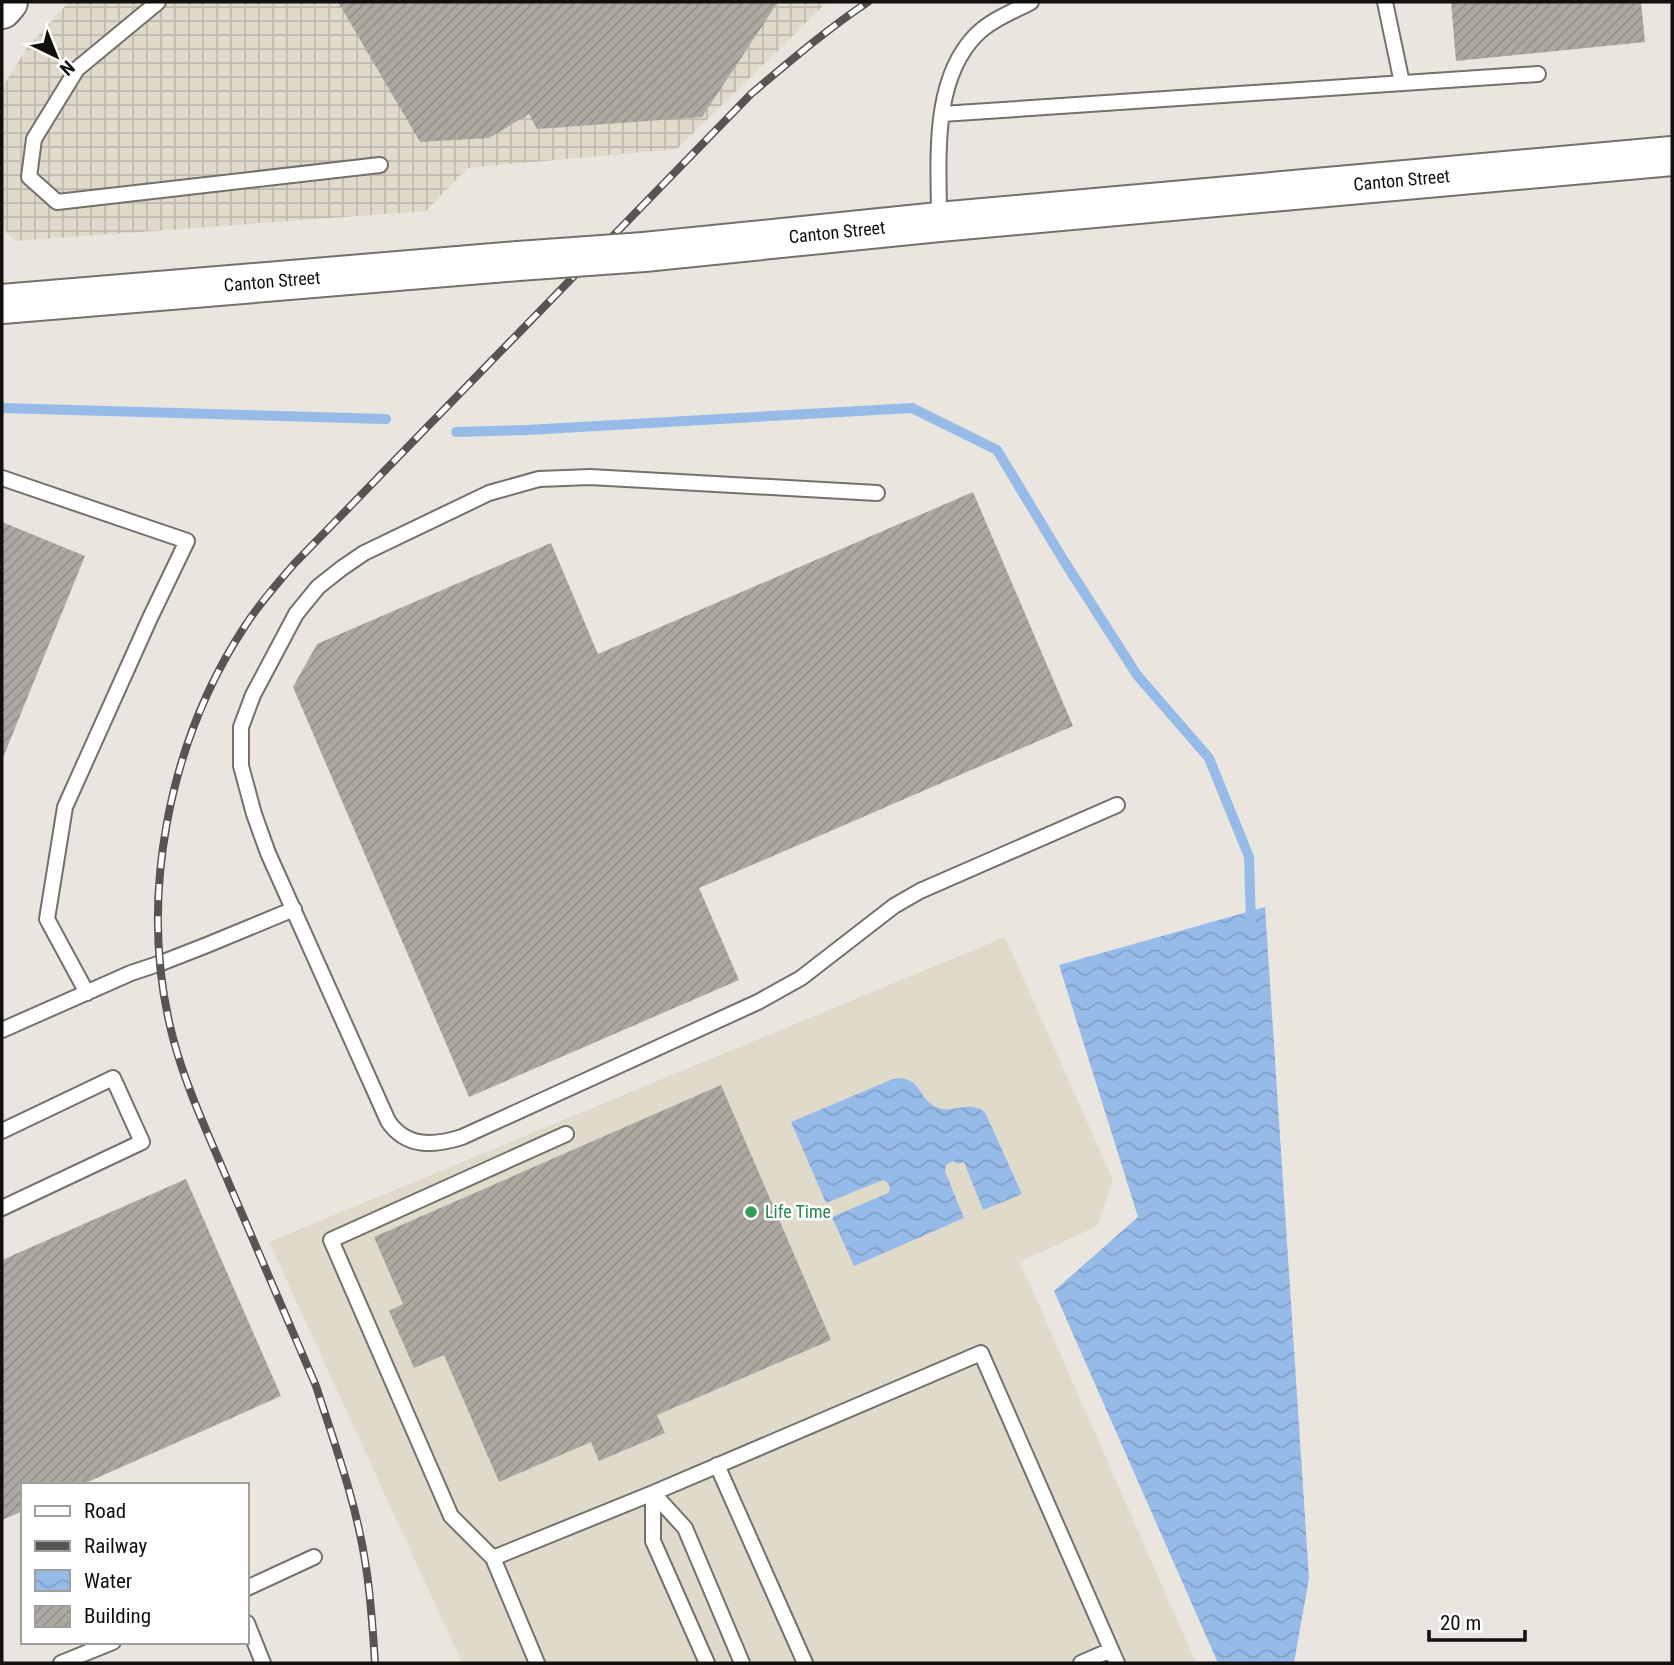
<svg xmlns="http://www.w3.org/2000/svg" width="1674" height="1665" viewBox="0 0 1674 1665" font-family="'Roboto Condensed',sans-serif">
<defs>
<pattern id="industrial-grid" width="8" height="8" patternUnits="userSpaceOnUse" patternTransform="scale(1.75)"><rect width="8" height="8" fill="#e0dacb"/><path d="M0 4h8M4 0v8" fill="none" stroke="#bfbaad"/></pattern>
<pattern id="water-waves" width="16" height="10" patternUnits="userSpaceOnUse" patternTransform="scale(1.75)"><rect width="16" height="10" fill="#96bbe9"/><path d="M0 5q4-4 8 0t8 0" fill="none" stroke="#80a0c7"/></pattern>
<pattern id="building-hatch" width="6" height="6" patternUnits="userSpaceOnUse" patternTransform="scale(1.75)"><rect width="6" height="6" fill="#aca9a2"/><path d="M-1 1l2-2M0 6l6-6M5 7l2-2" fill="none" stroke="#93908a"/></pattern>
</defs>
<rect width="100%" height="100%" fill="#eae6df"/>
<path fill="#e0dacb" d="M1005,937L1113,1180L1097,1226L1020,1262L1196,1663H462L269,1242Z"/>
<path fill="url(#industrial-grid)" d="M69,2H827L677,149L467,168L426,211L15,241L2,227V88L27,48Z"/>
<path fill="url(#water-waves)" d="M1265,907L1309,1578L1294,1663H1218L1054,1291L1138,1217L1059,965Z
M902,1078C922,1082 919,1099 936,1107C953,1115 966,1099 985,1112L1022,1194L983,1210L964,1162L958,1164L953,1161L946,1165L945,1171L964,1218L854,1266L832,1217L888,1193L890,1188L888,1183L883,1180L826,1203L791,1122L893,1079Z"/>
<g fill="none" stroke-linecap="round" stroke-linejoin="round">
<path stroke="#96bbe9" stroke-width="10" d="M2,408L386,419
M456,432L527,430L912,408L997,450L1064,561L1137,675L1209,758L1249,857L1251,923"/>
</g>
<path fill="url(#building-hatch)" d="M338,2H778L702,117L537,129L529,114L489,138L420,142Z
M1451,2H1641L1645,42L1456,61Z
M973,492L1073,726L699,888L739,980L469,1097L293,687L317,644L551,543L598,654Z
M2,522L85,556L2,760Z
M721,1085L831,1340L657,1415L665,1433L599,1461L591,1442L499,1482L444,1355L414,1368L389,1311L403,1304L374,1237Z
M186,1179L281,1396L81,1485H23V1511L2,1520V1260Z"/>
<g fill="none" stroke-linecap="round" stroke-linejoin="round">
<g stroke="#74716a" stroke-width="18">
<path id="lane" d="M158,2L77,69L34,139L29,177L57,202L380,165
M1385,2L1402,83
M942,114L1538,74
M939,219C939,160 931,81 976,35C991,20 1012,12 1031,2
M2,478L187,541L150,618L65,807L47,919L87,993
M877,493L590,477L539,479L489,493L364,553L342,568L318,587L296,614L253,695L241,727V766L254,814L268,853L388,1121C406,1148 434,1146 462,1137L758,1002L801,978L894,906L920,891L1117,805
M2,1030L131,973L161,963L207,945L294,909
M2,1131L113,1078L142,1142L2,1208
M717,1465L805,1663
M653,1493L685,1528L742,1663
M653,1493V1541L707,1663
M493,1558L653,1493L981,1353L1117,1663
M247,1588L314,1557
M247,1623L263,1663
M61,1663L113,1642
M537,1663L493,1558L451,1516L331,1240L566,1134
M1081,1663L1111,1650"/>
</g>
<g stroke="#74716a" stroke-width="42">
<g id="secondary">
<path d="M2,9L8,2"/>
<path id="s1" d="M644,252L939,222L1672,156"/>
<path id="s2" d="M2,304L518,261"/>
</g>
</g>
<use href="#lane" stroke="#fff" stroke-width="14"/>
<use href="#secondary" stroke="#fff" stroke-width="38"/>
<g stroke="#575551" stroke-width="8">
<path id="rail" d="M375,1663C373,1631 371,1599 366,1567C357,1505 335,1445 316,1386C287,1319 259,1253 230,1186C210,1138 186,1088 173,1038C137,901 168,743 245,626C259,604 277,584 294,564L751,94C789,62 826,30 868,2"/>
</g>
<use href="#rail" stroke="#fff" stroke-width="5" stroke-dasharray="16" stroke-linecap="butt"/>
<g stroke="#74716a" stroke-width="42" stroke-linecap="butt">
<path id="secondary-bridge" d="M518,261L644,252"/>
</g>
<use href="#secondary-bridge" stroke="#fff" stroke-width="38"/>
</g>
<circle fill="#2e9e5b" stroke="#fff" stroke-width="2.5" cx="751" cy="1212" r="7"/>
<g text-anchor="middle" stroke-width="5" stroke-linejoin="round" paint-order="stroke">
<g font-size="18" fill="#11100d" stroke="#fff">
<text dy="6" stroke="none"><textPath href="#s1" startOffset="761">Canton Street</textPath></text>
<text dy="6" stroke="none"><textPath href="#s1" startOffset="194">Canton Street</textPath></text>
<text dy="6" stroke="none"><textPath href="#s2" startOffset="271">Canton Street</textPath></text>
</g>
<g font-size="18" fill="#27864d" stroke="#fff" text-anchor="start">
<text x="765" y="1218">Life Time</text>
</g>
</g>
<rect width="1674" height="1665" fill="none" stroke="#11100d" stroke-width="7"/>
<rect x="21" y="1483" width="228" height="161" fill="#ffffff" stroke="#a09f9e" stroke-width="2"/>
<rect x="35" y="1506" width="35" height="10" fill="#ffffff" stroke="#a09f9e" stroke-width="2"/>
<text x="84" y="1518" font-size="21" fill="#11100d">Road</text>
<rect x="35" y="1541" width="35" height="10" fill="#575551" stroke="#a09f9e" stroke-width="2"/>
<text x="84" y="1553" font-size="21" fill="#11100d">Railway</text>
<rect x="35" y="1570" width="35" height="21" fill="url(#water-waves)" stroke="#a09f9e" stroke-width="2"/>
<text x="84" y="1588" font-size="21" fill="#11100d">Water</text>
<rect x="35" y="1606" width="35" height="21" fill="url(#building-hatch)" stroke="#a09f9e" stroke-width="2"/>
<text x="84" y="1623" font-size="21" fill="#11100d">Building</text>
<g transform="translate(56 56) rotate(137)" stroke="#ffffff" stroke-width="5" paint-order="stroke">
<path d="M0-5L12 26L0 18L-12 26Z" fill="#11100d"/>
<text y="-10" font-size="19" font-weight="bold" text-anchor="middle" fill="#11100d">N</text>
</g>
<path d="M1429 1630v10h96v-10" fill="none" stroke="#11100d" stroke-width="3.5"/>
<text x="1440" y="1630" font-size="21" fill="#11100d" stroke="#ffffff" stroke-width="5" paint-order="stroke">20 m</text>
</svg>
